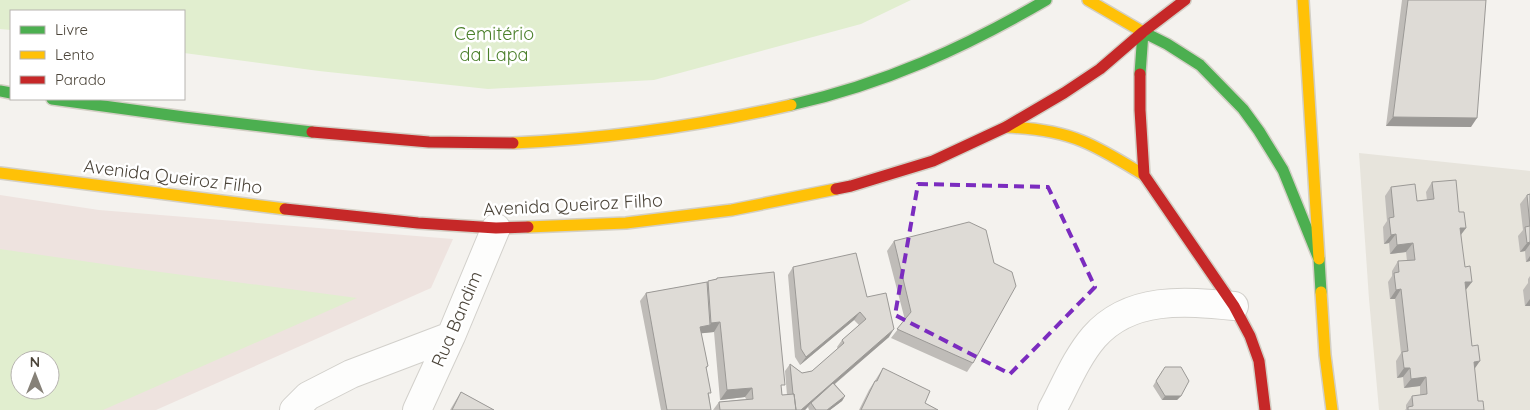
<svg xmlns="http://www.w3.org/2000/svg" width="1530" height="410" viewBox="0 0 1530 410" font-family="Quicksand,sans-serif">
<rect width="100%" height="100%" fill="#f4f2ee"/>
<path fill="#e7e4dc" d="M1359,153L1530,171V410H1379L1369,299Z"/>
<path fill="#eee3df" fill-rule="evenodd" d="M0,195L99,210L453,239L431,288L156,410H0ZM20,360H50V390H20Z"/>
<path fill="#e1eecf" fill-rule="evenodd" d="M0,0H911L861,24L654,80L488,89L319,71L184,53V11H11V30L0,29Z
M0,249L138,269L357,298L103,410H0ZM20,360H50V390H20Z"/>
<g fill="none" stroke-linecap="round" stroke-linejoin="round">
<g stroke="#d2d0cb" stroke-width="30">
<path id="street" d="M294,410L308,396L351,374L451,336
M417,410L451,336L496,228
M1052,410C1065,386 1076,358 1094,337C1130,296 1185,301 1234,306"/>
</g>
<g stroke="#d3cfc5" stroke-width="14">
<path id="fast" d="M1140,74L1143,32L1167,44L1200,65L1243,109L1259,131L1283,170L1319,259L1321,292
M0,91L11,93
M52,99L184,117L312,132
M791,105C884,84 964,48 1046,0"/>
</g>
<g stroke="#d3cfc5" stroke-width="14">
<path id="slow" d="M1088,0L1143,32
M1303,0L1319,259
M1006,127C1032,128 1058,131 1082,141C1104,150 1124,163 1144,175
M513,143C606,139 699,126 791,105
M0,173L285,209
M528,227L626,223L732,210L836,189
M1321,292L1325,355L1332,410"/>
</g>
<g stroke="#d3cfc5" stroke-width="14">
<path id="jam" d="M1140,74V110L1144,175L1234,306L1250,336L1259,361L1265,410
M312,132L429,142L513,143
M836,189L851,186L933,161L1006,127L1064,93L1100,69L1143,32L1185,0
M285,209L418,223L496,228L528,227"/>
</g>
<use href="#street" stroke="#fdfdfc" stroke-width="28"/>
<use href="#fast" stroke="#4caf50" stroke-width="11"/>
<use href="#slow" stroke="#ffc107" stroke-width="11"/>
<use href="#jam" stroke="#c62828" stroke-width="11"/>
</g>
<path fill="#bfbcb8" d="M1402,0H1486L1471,127L1386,126Z
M1432,182L1459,212L1466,228L1461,235L1466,290L1478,401L1484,410H1405L1406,409V405L1412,396L1420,395V386L1404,388L1403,377L1397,378L1396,361L1401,353L1395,299H1390L1388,282L1392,276V271L1398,261H1407L1406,252L1390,254L1389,243L1384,244L1383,227L1387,221L1385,196L1391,187L1417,201L1427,200L1426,192Z
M1530,194V261L1526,262L1525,251L1520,252L1518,236L1523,230L1520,204L1527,195Z
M894,241L994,263L973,363L967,372L891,338L905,320L887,251Z
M793,267L867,297L889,337L835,384L845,396L842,401L830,410H809L808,407L805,410H713L719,402L746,399L745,397L720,400L714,332L701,333L708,366L706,369L711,410H661L640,301L646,293L707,282L708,281L716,279L717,278L782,389V395H787L785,371L790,364L802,373L812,371L838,349L837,347L842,340L859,325L854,320L800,365L795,357L788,275Z
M1530,276V306H1525L1523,290L1528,283V279Z
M883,368L925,403L938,410H859L869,390Z
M1162,371L1181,396L1177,400H1162L1153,386Z
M461,392L494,410H450L456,400Z"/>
<path fill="#9b9996" d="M1393,117L1477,118L1471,127L1386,126Z
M1460,228H1466L1459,237Z
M1396,234L1389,243L1384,244L1391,235Z
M1530,242V244L1525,251L1520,252L1527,243Z
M1413,243L1406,252L1390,254L1397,245Z
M1530,256V261L1526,262Z
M1465,282H1472L1465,291Z
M1401,289L1395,299H1390L1396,290Z
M1530,299V306H1525Z
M860,312L854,320L800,365L806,357Z
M720,322L714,332L695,334L700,327L710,325L711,323Z
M894,329L889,337L811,404V403L805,410H801Z
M1480,361L1473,371L1474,362Z
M1404,368H1410L1403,377L1397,378Z
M1426,377L1420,386L1404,388L1411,379Z
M752,388L745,397L720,400L727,390Z
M845,396L842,401L830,410H827Z
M1165,396H1181L1177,400H1162Z"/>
<path fill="#dedbd6" stroke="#9b9996" d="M1408,0H1486L1477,118L1393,117Z
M1456,180L1459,212H1464L1466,228H1460L1465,267L1470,266L1472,282H1465L1472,346L1478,345L1480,361L1474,362L1478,401H1483L1484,410H1408V407L1413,406L1412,396L1427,394L1426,377L1411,379L1410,368H1404L1402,352L1408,351L1401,289L1396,290L1394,273L1399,272L1398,261L1415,260L1413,243L1397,245L1396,234L1391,235L1389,218L1394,217L1391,187L1415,184L1417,201L1434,199L1432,182Z
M1530,194V242L1527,243L1525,227L1530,226L1527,195Z
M969,222L986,230L994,263L1012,272L1016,286L973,363L897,329L911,312L894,241Z
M856,253L867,297L886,293L894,329L801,410H796L794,394H793L790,364L802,373L812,371L844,343L842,340L866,319L860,312L806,357L801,349L793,267Z
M774,272L785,385H781L782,395L794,394L796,410H720L719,402L753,399L752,388L727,390L720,322L711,323L708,281L717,279V278Z
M707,282L710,325L700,327L708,366L706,367L711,393H708L711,410H667L646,293Z
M1165,367H1181L1189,381L1181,396H1165L1156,381Z
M883,368L930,391L925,403L938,410H861L875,381H877Z
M833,383L845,396L827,410H816L811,403Z
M461,392L494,410H452Z"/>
<path fill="none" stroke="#7b2cbf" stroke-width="4" stroke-dasharray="10 6" stroke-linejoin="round" d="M918,184L1048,187L1095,287L1010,374L895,315Z"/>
<g text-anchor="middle" stroke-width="5" stroke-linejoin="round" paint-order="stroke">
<g font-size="18" fill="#4a7f2a" stroke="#fff">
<text x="494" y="40">Cemitério<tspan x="494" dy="21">da Lapa</tspan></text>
</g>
<g font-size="18" fill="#4b4439" stroke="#fff">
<text transform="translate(173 177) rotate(7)" y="6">Avenida Queiroz Filho</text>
<text transform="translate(573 205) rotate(-3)" y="6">Avenida Queiroz Filho</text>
<text transform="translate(457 319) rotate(-67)" y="6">Rua Bandim</text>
</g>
</g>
<rect x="10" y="10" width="175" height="90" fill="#ffffff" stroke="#b7b4b0"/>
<rect x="20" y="26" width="25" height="8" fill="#4caf50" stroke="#b7b4b0"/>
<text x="55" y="35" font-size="15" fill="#4b4439">Livre</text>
<rect x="20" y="51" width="25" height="8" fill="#ffc107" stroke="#b7b4b0"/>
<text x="55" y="60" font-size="15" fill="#4b4439">Lento</text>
<rect x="20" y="76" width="25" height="8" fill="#c62828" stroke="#b7b4b0"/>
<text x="55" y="85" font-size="15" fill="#4b4439">Parado</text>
<g transform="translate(35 375)"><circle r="24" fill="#ffffff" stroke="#b7b4b0"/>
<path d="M0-4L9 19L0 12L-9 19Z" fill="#868178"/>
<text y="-8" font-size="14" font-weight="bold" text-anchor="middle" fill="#4b4439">N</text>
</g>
</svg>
